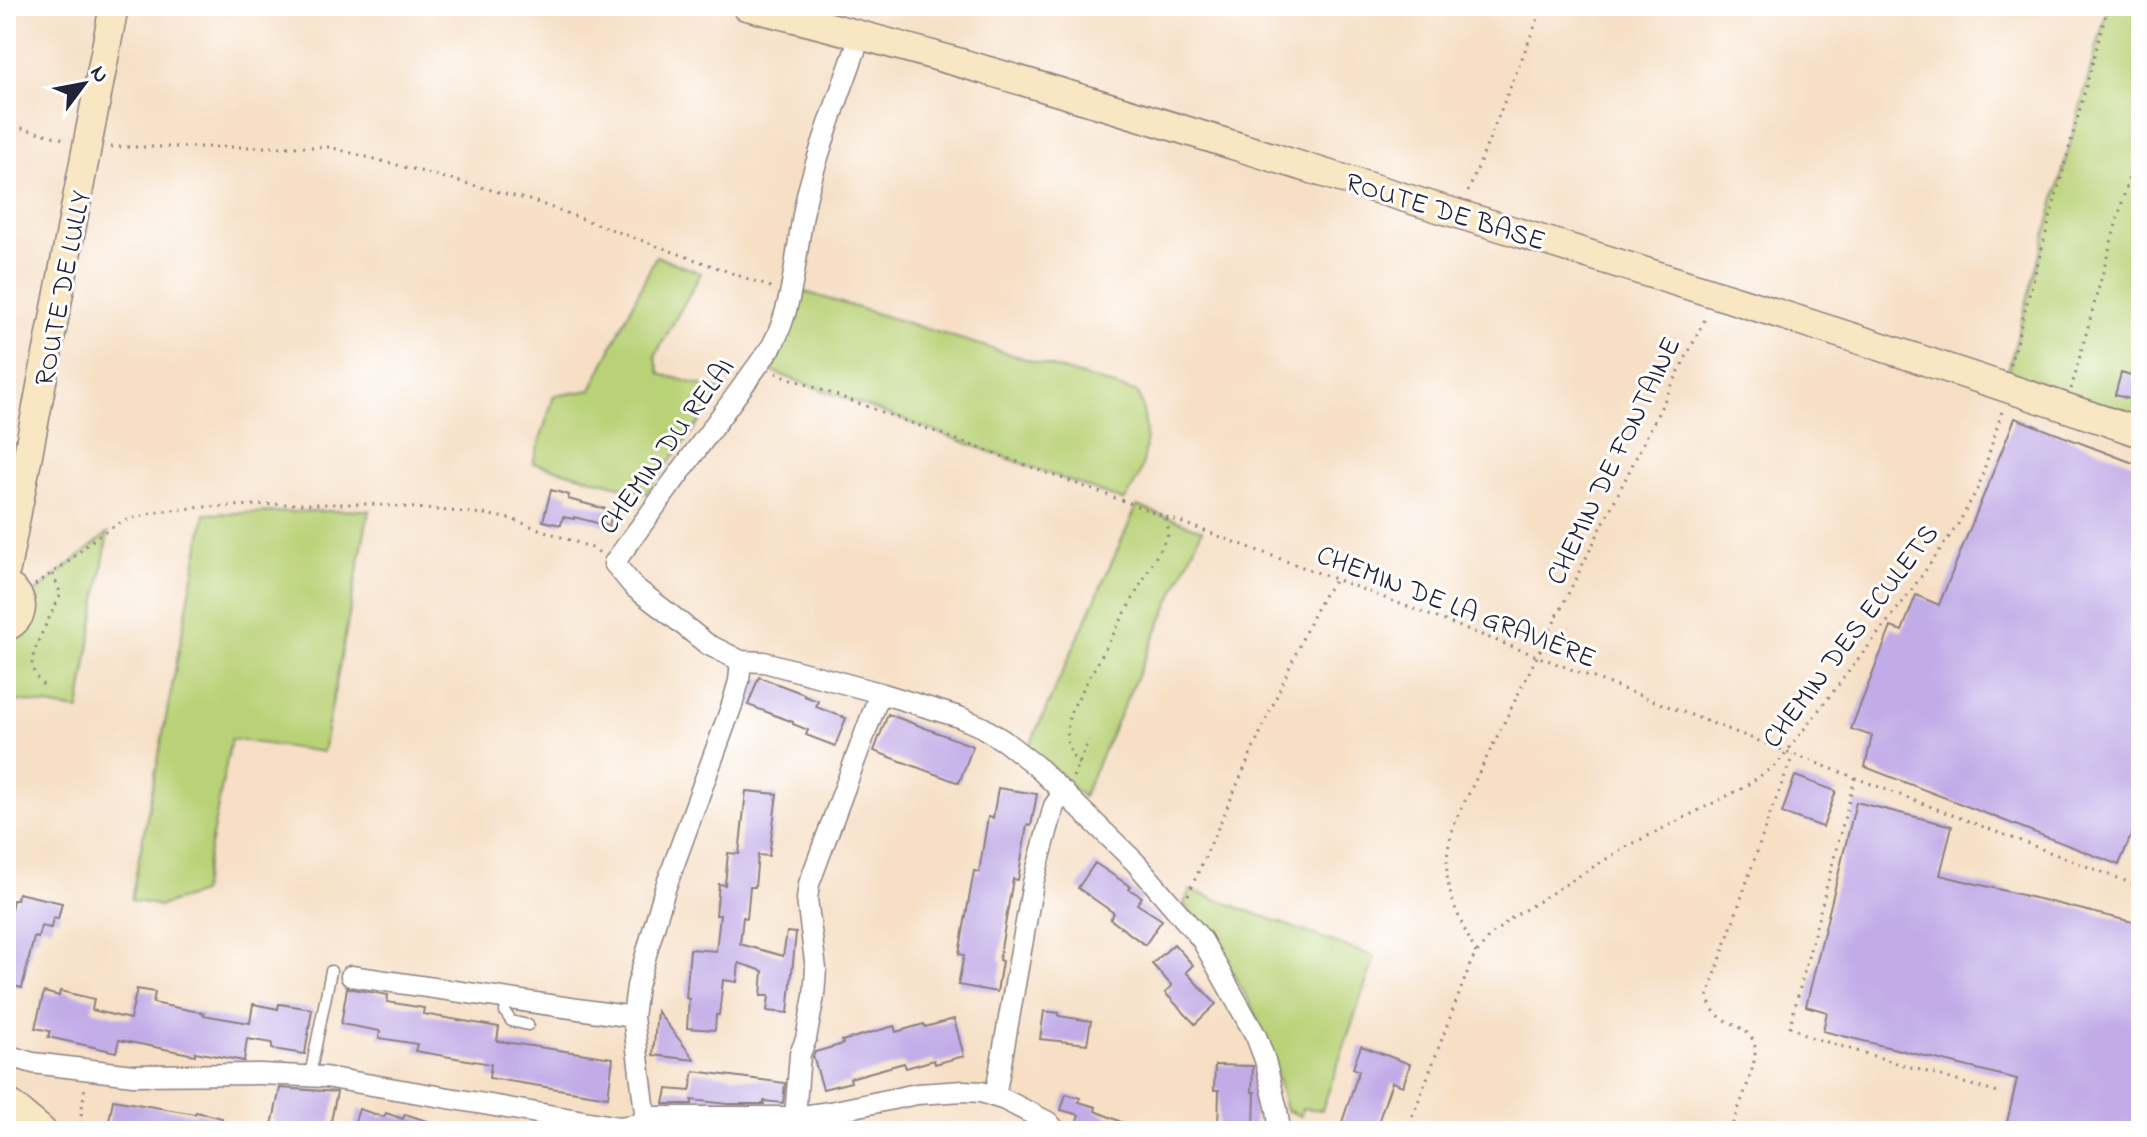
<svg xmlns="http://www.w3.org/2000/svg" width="2147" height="1137" viewBox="0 0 2147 1137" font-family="'Indie Flower',sans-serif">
<rect width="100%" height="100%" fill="#fff"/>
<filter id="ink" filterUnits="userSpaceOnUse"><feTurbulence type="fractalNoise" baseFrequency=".0125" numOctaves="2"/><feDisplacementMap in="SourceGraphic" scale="16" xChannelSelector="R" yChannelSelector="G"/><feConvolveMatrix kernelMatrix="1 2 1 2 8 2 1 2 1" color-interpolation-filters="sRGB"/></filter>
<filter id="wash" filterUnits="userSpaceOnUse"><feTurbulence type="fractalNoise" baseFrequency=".006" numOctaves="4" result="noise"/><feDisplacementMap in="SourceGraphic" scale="32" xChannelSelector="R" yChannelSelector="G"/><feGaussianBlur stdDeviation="1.8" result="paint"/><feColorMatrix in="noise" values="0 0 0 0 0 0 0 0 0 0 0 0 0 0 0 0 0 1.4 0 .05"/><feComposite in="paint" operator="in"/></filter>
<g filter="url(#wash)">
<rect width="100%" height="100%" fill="#f6dfc5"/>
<path fill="#b9d277" stroke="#6e7a59" stroke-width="2" d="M2108,6H2141V417L2023,377L2008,370Z
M656,256L701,273L655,356L660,374L723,391L646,493L533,463L554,396L591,390Z
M802,291L1138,393C1151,431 1150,467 1124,501L765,369C787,341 793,325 802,291Z
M1137,506L1202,530L1083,797L1029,747Z
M369,510L323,752L231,739L201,893L160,906L131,900L205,514Z
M108,533L79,710L6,699V655L32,595Z
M1190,890L1375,957L1322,1110L1302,1108L1301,1116L1286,1110C1281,1090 1276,1069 1270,1050C1252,997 1218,947 1184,904Z"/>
<g id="blocks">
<path fill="#c1ace7" d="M2121,373L2141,379V402L2115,395Z
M2015,418L2141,466V831L2134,828L2119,865L1865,767L1872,736L1851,729L1891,627L1902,631L1916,595L1939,605Z
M551,490L569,495L568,499L613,511L609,526L574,517V519L563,517L561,525L543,521Z
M759,677L804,694V696L818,701L816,707L846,718L835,746L806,735L808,730L793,724V722L748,705Z
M888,714L973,746L959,783L874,751Z
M1795,776L1836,791L1823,827L1782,813Z
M998,788L1037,794L1031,826L1027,825L1018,880L1013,879L999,960L1002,961L997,992L958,985L964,955L959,954L974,871L979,872L988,817L993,818Z
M746,791L777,794L769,856L758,855L755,887H750L747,918L743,917L740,944L783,956L787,932L796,933L788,1013L767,1011L769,996H761L763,971L739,963L737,982L723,980L719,1015H716L715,1030L687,1028L689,999L686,998L690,949L716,951L720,915H716L719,884L725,885L728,853L739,854Z
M1856,802L1952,826L1940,875L2141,924V1131H2005L2017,1079L1823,1031L1827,1012L1806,1006Z
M1095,863L1131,887L1129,889L1142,897L1137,904L1162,920L1145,945L1110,919L1114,913L1078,888Z
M18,893L62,903L58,919L53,918L51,928L41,926L38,938L34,937L22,988L6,984V917L9,918L13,900H17Z
M1174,944L1193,965L1186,972L1216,1004L1195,1024L1165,993L1172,986L1152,964Z
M347,988L388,995L387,1002L424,1008L423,1014L499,1027L497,1041L613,1058L608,1097L489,1078L491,1064L415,1051L417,1044L379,1038L380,1031L341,1024Z
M137,989L155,992L153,1003L204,1013L203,1015L250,1023L253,1004L278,1009L279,1004L312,1009L305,1054L272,1049V1043L247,1039L244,1061L195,1052V1055L119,1040L116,1052L48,1037L50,1031L35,1028L44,992L59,996L60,991L94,999L92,1010L130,1019Z
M657,1011L695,1060L653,1055Z
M1044,1011L1059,1013V1016L1091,1021L1087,1044L1040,1039Z
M954,1019L964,1056L935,1064L934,1060L906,1068L904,1063L850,1078L851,1082L823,1089L813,1056L815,1052L843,1044L842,1041L894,1026L896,1032L924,1024L925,1027Z
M1361,1046L1410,1064L1403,1086L1392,1082L1375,1131H1339L1359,1071L1353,1068Z
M1215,1065L1253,1066L1252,1092H1255L1254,1131H1218L1219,1090H1214Z
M694,1071L785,1083L783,1103L764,1101V1104H728L692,1100V1104H664L667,1089L690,1091Z
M280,1088L337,1092L329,1131L271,1130Z
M1066,1094L1080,1098L1079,1102L1096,1107L1095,1111L1143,1131H1073L1079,1115L1061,1110Z
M113,1100L195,1114L196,1112L222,1118L219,1131H141L130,1129L129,1131H107Z
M359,1109L384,1117L386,1113L403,1119L405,1114L449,1128L448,1131H352Z"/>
</g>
</g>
<g filter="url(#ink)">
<use href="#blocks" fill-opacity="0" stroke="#8c8080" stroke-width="2"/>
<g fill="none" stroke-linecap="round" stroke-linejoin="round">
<g stroke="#8c8080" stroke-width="13">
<path id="lane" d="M507,999L505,1012L511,1021L528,1025
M310,1075L331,971"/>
</g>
<g stroke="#8c8080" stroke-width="23">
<path id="street" d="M741,661L764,662L880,693L959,717L982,727L1004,741L1035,765L1135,862L1202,940L1256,1036L1265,1060L1277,1110L1280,1131
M351,976L633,1017
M6,1055L33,1063L133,1075L260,1074L325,1077L619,1127L634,1125L656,1117H795L830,1112L917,1094L964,1091L981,1092L1005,1100L1048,1122L1056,1131
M995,1097L1033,883L1054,806L1064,792
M795,1117L800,1054L806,1039L814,996L816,969L807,899L809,884L880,693
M646,1120L633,1017L637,986L665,889L732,705L739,681L741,661L707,644L672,616L634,587L614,563L772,346C797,299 795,242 808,191C822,138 843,86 861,34"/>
</g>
<g stroke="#8c8080" stroke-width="31">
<path id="secondary" d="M746,6C945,54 1141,117 1337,177C1606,259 1875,342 2141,433
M6,569L114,6
M6,586C26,595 26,618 6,627
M6,1101L42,1131"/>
</g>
<path stroke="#8c8080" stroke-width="3" stroke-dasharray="2 6" stroke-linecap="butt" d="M869,16L872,6
M6,124L68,140
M111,147H329L533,201L773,288
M1468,192L1543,6
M2010,365L2108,6
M776,373L1335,579L2141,887
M2071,389L2141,133
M35,585L69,561L96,537L125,520L161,511L205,507L284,504H370L484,514L511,519L595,549L601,554
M43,685C36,678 32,671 32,662C34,645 53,611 61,594L52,573
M1079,764L1072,756L1067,741L1068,721L1072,709L1168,535V524L1166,516
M1073,777L1089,740
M1855,778L1790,1026L1810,1037L1998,1093
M1188,895L1312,617L1323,596L1335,580
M1476,953C1451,901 1436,877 1456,819L1707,315
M79,1131L85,1086
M1407,1131L1472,960L1488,938L1510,919L1624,848L1743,788L1777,764L1905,599L1957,526L1979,486L2003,408
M1730,1131C1736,1113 1758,1064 1755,1047C1750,1019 1711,1028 1708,995L1769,817L1793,755"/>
<use href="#lane" stroke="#fff" stroke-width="10"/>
<use href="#street" stroke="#fff" stroke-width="20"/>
<use href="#secondary" stroke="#f9e7c3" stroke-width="28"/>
</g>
</g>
<g text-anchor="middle" stroke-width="6" stroke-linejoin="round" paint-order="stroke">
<g font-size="28" fill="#22223b" stroke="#fff">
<text transform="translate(1446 210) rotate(17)" y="10">ROUTE DE BASE</text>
<text transform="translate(61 288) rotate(-79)" y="10">ROUTE DE LULLY</text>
<text transform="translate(665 445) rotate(-54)" y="10">CHEMIN DU RELAI</text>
<text transform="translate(1612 460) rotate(-64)" y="10">CHEMIN DE FONTAINE</text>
<text transform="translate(1457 605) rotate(21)" y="10">CHEMIN DE LA GRAVIÈRE</text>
<text transform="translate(1849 635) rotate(-53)" y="10">CHEMIN DES ECULETS</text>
</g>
</g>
<rect width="2147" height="1137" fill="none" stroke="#fff" stroke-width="32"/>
<g transform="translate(84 84) rotate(58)" stroke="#ffffff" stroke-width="6" paint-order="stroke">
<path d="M0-6L14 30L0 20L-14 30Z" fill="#22223b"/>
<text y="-12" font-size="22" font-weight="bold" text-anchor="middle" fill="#22223b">N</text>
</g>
</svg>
